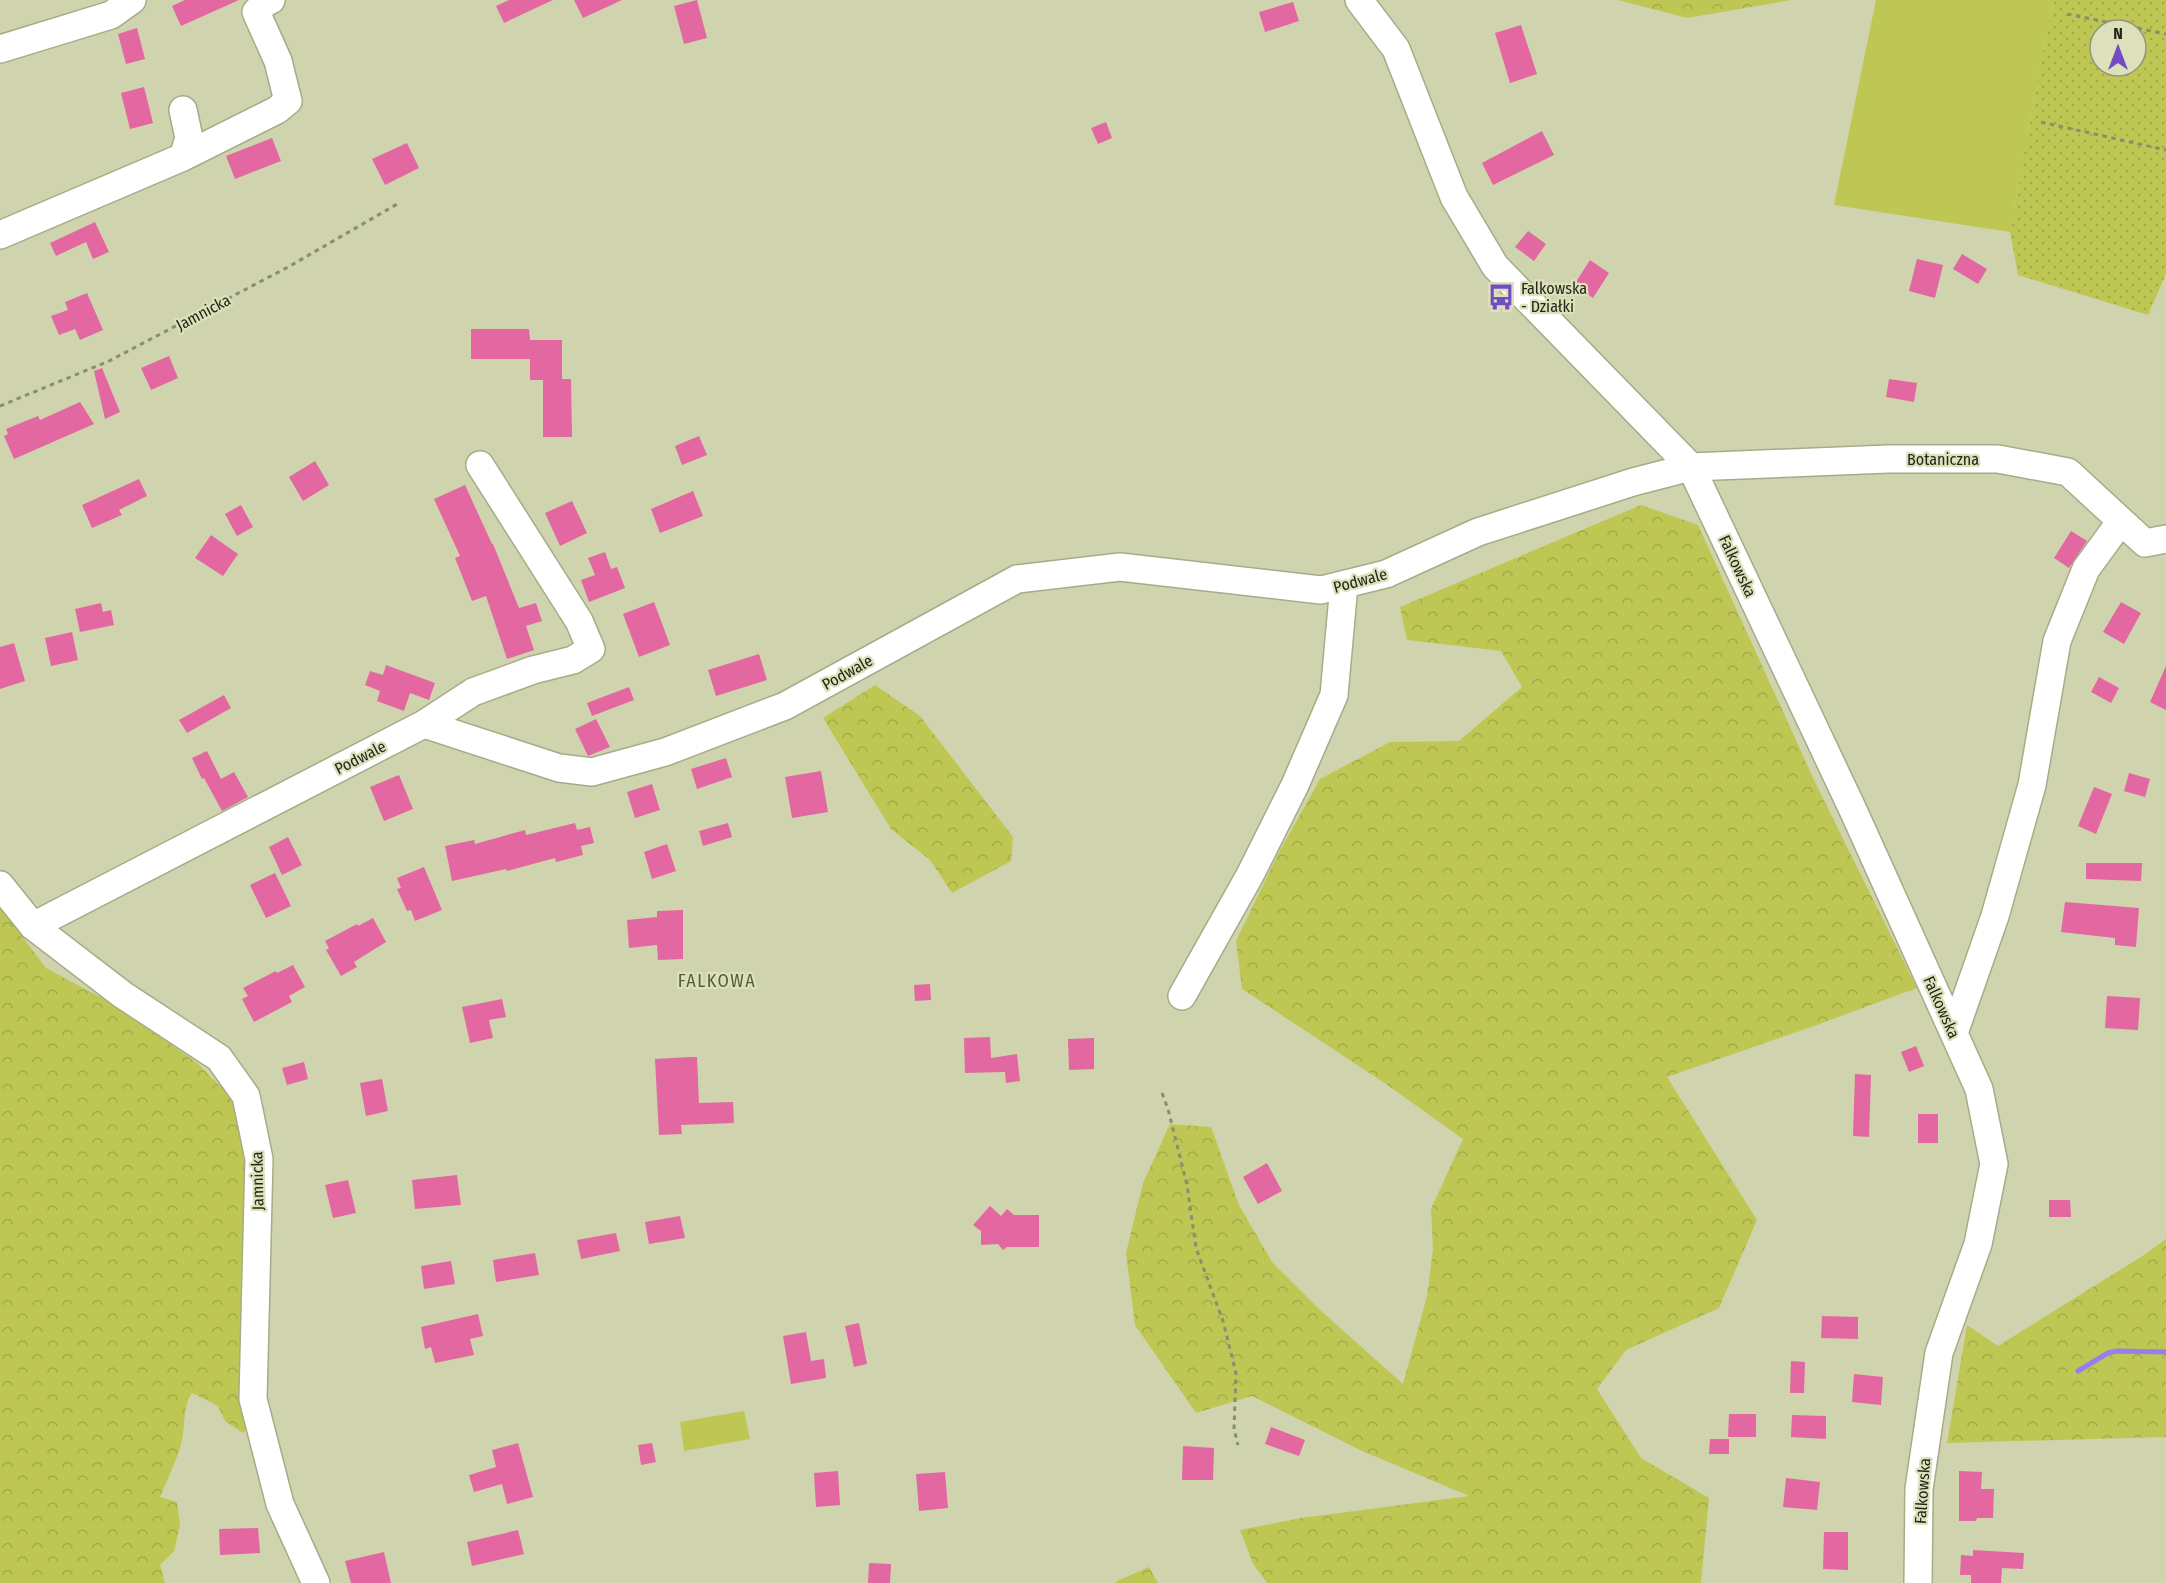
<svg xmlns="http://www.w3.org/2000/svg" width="2166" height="1583" viewBox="0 0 2166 1583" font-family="'Fira Sans Condensed',sans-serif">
<defs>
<pattern id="forest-crowns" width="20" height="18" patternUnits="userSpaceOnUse" patternTransform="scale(1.5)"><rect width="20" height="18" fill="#bec753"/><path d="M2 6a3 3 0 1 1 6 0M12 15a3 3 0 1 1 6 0" fill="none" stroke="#a3ab48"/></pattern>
<pattern id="park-dots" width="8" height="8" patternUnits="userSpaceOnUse" patternTransform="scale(1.5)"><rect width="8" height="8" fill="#bec753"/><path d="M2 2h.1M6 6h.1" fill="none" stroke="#a3ab48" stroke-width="1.8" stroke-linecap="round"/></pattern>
</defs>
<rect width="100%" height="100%" fill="#cfd4ae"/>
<path fill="#bec753" d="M1876,0H2054L2043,50L2010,232L1834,205Z
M744,1411L750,1439L684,1451L680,1422Z"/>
<path fill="url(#forest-crowns)" d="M1618,0H1791L1687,18Z
M1641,505L1698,525L1814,780L1917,988L1814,1026L1667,1077L1757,1220L1719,1308L1626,1350L1597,1389L1641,1458L1709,1498L1701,1583H1267L1253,1564L1240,1530L1301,1518L1469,1496L1360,1450L1252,1396L1196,1413L1135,1325L1126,1253L1143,1183L1170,1124L1211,1127L1239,1205L1272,1262L1320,1310L1403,1384L1427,1296L1433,1249L1431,1209L1463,1139L1386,1084L1242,989L1236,941L1278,854L1320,779L1390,742L1459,741L1522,687L1501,651L1407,640L1400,607Z
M875,685L920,716L1013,837L1011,861L952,893L930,860L891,829L823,718Z
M0,907L46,968L115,1005L197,1063L227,1093L243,1123L253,1176L250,1424L243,1433L225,1421L218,1406L192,1393C182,1407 186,1430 180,1448C175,1464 167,1480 160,1497L177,1502L180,1525L174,1551L160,1565L165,1583H0Z
M2166,1239V1437L1947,1443L1967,1325L1998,1346L2144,1255Z
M1149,1567L1158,1583H1115L1117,1581Z"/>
<path fill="url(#park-dots)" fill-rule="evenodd" d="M2054,0H2166V274L2148,315L2018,275L2010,232L2043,50ZM2100,30H2136V66H2100Z"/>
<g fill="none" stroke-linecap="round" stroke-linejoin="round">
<path stroke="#997cee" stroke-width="5" d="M2078,1371L2108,1353L2117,1351L2166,1352"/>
</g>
<path fill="#e368a1" d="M185,0H239L181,26L172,6Z
M509,0H553L504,23L496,6Z
M574,0H622L583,18Z
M697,0L707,38L684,44L674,6Z
M1293,2L1299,21L1265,32L1259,12Z
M1521,25L1537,74L1510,83L1495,33Z
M137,28L145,59L126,64L118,34Z
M144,87L153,123L130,129L121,93Z
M1106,122L1112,138L1098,144L1091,128Z
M1542,131L1554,155L1493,185L1482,163Z
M272,138L281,161L235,179L226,156Z
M407,143L419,168L385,185L372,159Z
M95,222L109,252L93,259L86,242L56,256L50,243Z
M1528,231L1546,244L1534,261L1515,247Z
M1962,254L1987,269L1978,284L1953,269Z
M1917,259L1943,265L1935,298L1909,291Z
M1590,260L1609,273L1593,298L1574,285Z
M87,293L103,330L80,340L75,329L59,335L51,316L68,310L65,302Z
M471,329H529L530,340H562V379H571L572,437H543V380H530V359H471Z
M169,356L178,378L151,390L141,368Z
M102,368L120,412L105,419L94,371Z
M1889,379L1917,383L1914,402L1886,397Z
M80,402L94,424L14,459L4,436L8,434L6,429L38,416L40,420Z
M699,436L707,455L682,465L675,446Z
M315,461L329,485L303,501L289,477Z
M139,479L147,496L119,510L122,515L92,528L82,505Z
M465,485L492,544H493L519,608L536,603L542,621L526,626L534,650L507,659L486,596L472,601L455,558L460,556L434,499Z
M693,491L703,516L660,533L651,509Z
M572,501L587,533L560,546L545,513Z
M241,505L253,527L237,536L225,514Z
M2071,531L2087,541L2069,568L2054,558Z
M211,535L238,554L223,576L195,558Z
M605,552L611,569L617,567L625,588L589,602L581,580L595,575L588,558Z
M654,602L670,645L639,657L623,614Z
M2121,602L2141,613L2124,644L2103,632Z
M101,603L103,612L111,610L114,625L80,632L75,609Z
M72,632L78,660L51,666L45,638Z
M14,643L25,681L0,689V647Z
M759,654L767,680L716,696L708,670Z
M386,665L435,683L429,700L410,693L404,711L377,701L380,691L365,685L370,671L383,675Z
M2166,666V710L2150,702Z
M2099,677L2119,688L2111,703L2091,692Z
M629,687L634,700L592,716L587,703Z
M224,695L231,708L187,733L179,720Z
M596,719L610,747L588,756L575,729Z
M207,751L221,779L234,772L248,797L222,811L204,778L202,779L192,758Z
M726,758L732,777L697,789L691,769Z
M821,771L828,812L792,818L785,777Z
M2129,773L2150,779L2145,797L2124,791Z
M399,775L413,809L384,821L370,787Z
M652,784L660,810L635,818L627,792Z
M2094,787L2112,794L2096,834L2078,826Z
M575,823L577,830L590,827L594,843L581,846L583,855L556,862L555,858L507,871L506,869L452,881L445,846L474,840L475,844L525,830L526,835Z
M728,823L732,837L703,846L699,831Z
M288,837L302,865L282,875L269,847Z
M667,844L676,871L652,879L644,852Z
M2086,863H2142L2141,881L2086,879Z
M424,867L442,910L415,921L411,910L407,911L397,889L401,888L397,878Z
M275,873L291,906L266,918L250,885Z
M2065,902L2139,908L2136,947L2115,945V938L2061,932Z
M683,910V959L658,960L657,945L629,948L627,920L657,917V911Z
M373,918L386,942L354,962L357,967L341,976L326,950L329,948L325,941L357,924L358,926Z
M293,965L305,987L289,996L292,1002L254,1022L242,999L248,996L243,988L276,971L277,973Z
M930,984L931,1000L915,1001L914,985Z
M2107,996L2140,998L2138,1030L2105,1028Z
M502,999L506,1017L489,1020L493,1038L470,1043L462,1007Z
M990,1037L991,1058L1017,1054L1020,1081L1006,1083L1005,1072L965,1073L964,1038Z
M1094,1038V1069L1069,1070L1068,1039Z
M1916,1046L1924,1066L1909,1072L1901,1052Z
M690,1057H697L699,1103L733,1102L734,1123L681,1125L682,1134L659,1135L655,1059Z
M304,1062L308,1079L287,1085L282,1068Z
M1855,1074L1871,1075L1869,1137L1853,1136Z
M382,1079L388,1111L366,1116L360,1083Z
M1918,1114H1938V1143H1918Z
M1267,1163L1282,1191L1258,1204L1243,1177Z
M457,1175L461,1205L415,1209L412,1180Z
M348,1180L356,1213L333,1218L325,1185Z
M2049,1200H2070L2071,1217H2049Z
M990,1206L1001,1216L1007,1209L1014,1215H1039V1247H1007L1003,1250L998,1244L981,1245V1231L973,1225Z
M680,1216L685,1238L649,1244L645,1222Z
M616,1233L620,1251L581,1259L577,1240Z
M535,1253L539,1275L496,1282L493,1260Z
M451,1261L455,1284L424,1289L421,1266Z
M478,1314L483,1336L470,1339L474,1355L435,1363L431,1347L425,1349L421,1327Z
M1822,1316L1858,1317V1339L1821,1338Z
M859,1323L867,1364L854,1367L845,1326Z
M806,1332L811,1361L824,1359L826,1378L791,1384L783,1336Z
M1791,1361L1805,1362L1804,1393H1790Z
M1854,1374L1883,1377L1881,1405L1852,1402Z
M1729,1414H1756V1437H1728Z
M1792,1415L1826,1416V1439L1791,1437Z
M1271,1427L1305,1440L1299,1456L1265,1444Z
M1710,1439H1729V1454H1709Z
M518,1443L533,1497L507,1504L502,1484L474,1492L469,1475L496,1467L492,1450Z
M652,1443L656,1462L641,1465L638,1445Z
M1183,1446L1214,1448L1213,1480H1182Z
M838,1471L840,1505L816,1507L814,1473Z
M1959,1471L1982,1472L1981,1489H1994L1993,1518H1977L1976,1521H1959Z
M945,1472L948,1508L919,1511L916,1474Z
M1786,1478L1820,1482L1817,1510L1783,1507Z
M258,1528L260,1553L220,1555L219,1529Z
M518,1530L524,1554L472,1566L467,1542Z
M1824,1532H1848V1570L1823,1569Z
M1973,1550L2024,1553L2023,1569L2002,1568L2001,1583H1971V1575H1960L1961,1555L1973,1556Z
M384,1552L391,1583H351L345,1561Z
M869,1563L891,1564L890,1583H868Z"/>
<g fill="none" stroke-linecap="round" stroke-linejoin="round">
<g stroke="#a7ab87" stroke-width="30">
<path id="minor" d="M1359,0L1396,49L1454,197L1495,266L1691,467L1853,810L1979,1089L1994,1164L1978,1244L1939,1353L1919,1489L1918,1583
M0,49L111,15L132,0
M183,157L277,110L288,101L278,61L256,12L265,3L271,0
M0,235L183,157L189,138L183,110
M424,724L473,692L533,670L573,660L591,649L579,621L480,465
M0,885L33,926L123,995L219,1058L246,1096L259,1159L253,1399L280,1504L316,1583
M33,926L424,724L559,768L592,772L665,752L785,706L1017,579L1120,567L1321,590L1386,574L1478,532L1633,482L1691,467L1888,459H1998L2068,472L2145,543L2166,539
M1182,996L1250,875L1295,785L1334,695L1344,585
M1954,1033L1995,916L2032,785L2057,641L2086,569L2121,521"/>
</g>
<path stroke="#8a8d71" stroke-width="3" stroke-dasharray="4.5 4.5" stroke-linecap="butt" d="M2067,14L2166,34
M2041,122L2166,150
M0,406L109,361L290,266L399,203
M1162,1093L1168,1109L1187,1185L1196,1248L1223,1321L1236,1373L1234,1429L1238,1445"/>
<use href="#minor" stroke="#fff" stroke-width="27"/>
</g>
<defs>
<g id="bus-bare" transform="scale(2.07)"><path d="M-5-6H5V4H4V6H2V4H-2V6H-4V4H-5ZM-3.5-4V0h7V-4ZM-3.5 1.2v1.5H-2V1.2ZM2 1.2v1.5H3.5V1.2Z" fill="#714cc5" stroke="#dce1bb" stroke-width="2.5" paint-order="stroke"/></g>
</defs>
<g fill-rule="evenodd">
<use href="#bus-bare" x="1501" y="297"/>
</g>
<g text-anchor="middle" stroke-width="4.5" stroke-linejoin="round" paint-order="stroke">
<g font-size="16" fill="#252618" stroke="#dce1bb" text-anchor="start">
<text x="1521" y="294">Falkowska<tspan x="1521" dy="18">- Działki</tspan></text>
</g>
<g font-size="16" fill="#252618" stroke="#dce1bb">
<text transform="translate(203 312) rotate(-28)" y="6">Jamnicka</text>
<text x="1943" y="465">Botaniczna</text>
<text transform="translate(1738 566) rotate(65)" y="6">Falkowska</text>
<text transform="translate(1360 580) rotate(-15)" y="6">Podwale</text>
<text transform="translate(847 672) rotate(-29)" y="6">Podwale</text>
<text transform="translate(360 757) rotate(-27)" y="6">Podwale</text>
<text transform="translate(1942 1007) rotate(66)" y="6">Falkowska</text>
<text transform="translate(257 1181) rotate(-91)" y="6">Jamnicka</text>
<text transform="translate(1922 1491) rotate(-86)" y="6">Falkowska</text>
</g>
<g font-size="18" letter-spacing="1.5" fill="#575b39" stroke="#dce1bb">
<text x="717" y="987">FALKOWA</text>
</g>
</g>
<g transform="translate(2118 48)"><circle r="28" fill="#dce1bb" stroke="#93967a" stroke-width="1.5"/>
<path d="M0-4.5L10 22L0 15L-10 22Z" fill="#714cc5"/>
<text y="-9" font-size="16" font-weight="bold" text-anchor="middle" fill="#252618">N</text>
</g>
</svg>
